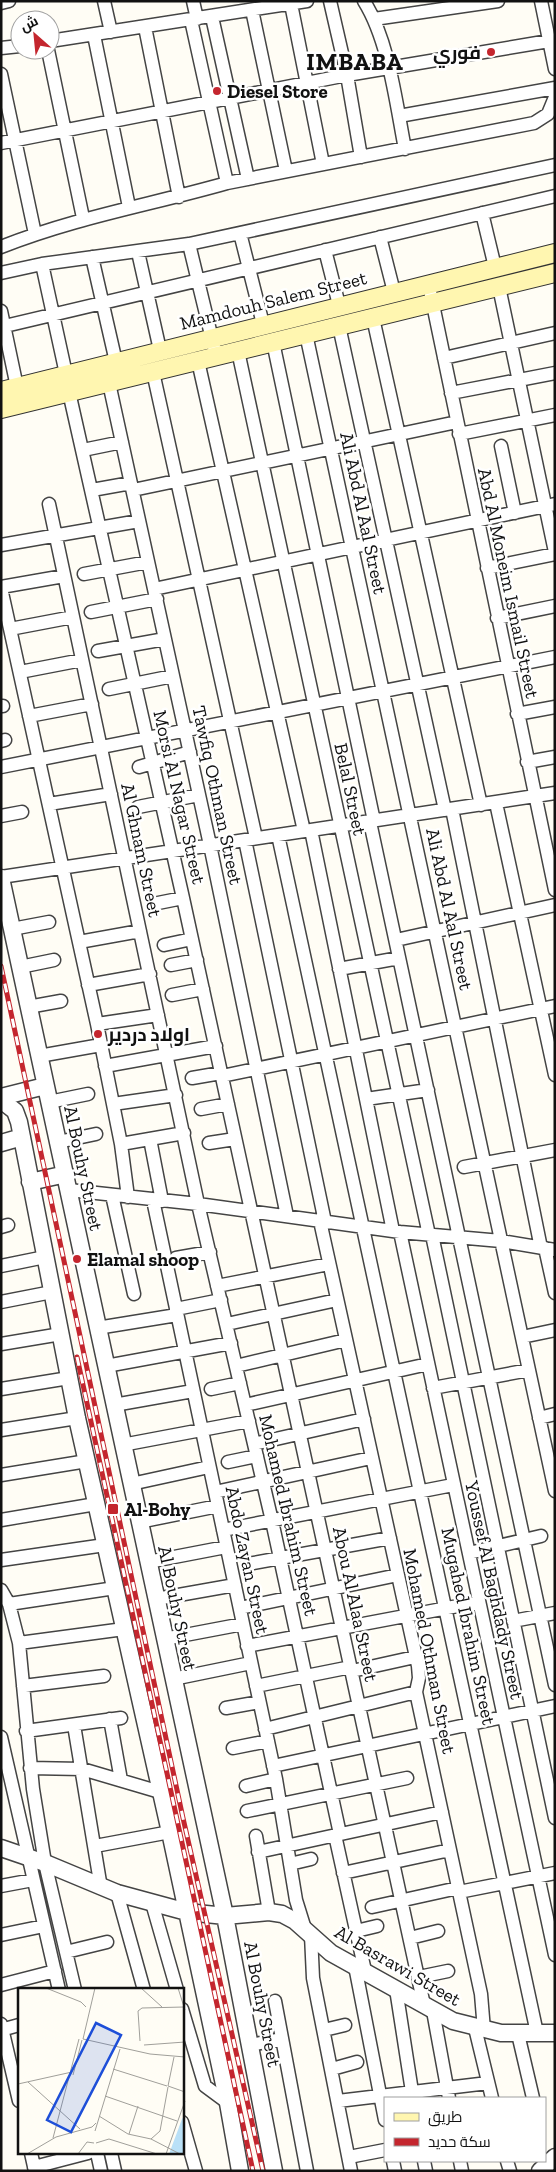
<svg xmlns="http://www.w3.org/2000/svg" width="556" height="2172" viewBox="0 0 556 2172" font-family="'Zilla Slab',Cairo,serif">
<rect width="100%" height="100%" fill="#fffdf5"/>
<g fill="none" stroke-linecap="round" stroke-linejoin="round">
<g stroke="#444" stroke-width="15">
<path id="minor" d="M104,1L111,32
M193,1L197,19
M330,1L347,75L361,157
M364,1C389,41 396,103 405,149
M541,1L555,69
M1,3L9,1
M291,4L323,164
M252,10L286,171
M212,17L248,179
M374,19L498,1
M191,20L227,183
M145,27L179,197
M94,35L129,207
M50,41L307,1
M1,48L20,46
M48,50L83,218
M1,74L35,234
M399,116L555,88
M1,143L347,75L549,41
M482,213L495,267
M240,233L263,324
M380,237L394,292
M189,244L214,347
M1,247C77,217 150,205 227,183L534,123L548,114L555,97
M325,250L339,305
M138,252L160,350
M92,257L116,362
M42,264L66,374
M1,273L42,264L189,244L555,165
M499,287L555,552
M431,295L555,890
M1,311L17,387
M373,318L481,805
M339,326L445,810
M1,327L555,196
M306,334L555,1491
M273,342L374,821
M238,351L429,1235
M444,358L555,333
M198,361L304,831
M153,372L256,838
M109,383L210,845L287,1216
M69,392L183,898L424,2005
M451,393L555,373
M459,434L555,415
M501,446L515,513
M83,450L122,442
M92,490L131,483
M133,490L457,422
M49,504L198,1204L272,1521L340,1834
M1,545L139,521
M487,568L555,554
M84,574L148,562
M1,587L64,576
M1,588L97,1024L121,1144L128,1197
M154,589L555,504
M91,612L157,599
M497,618L555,606
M10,629L73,617
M98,651L165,639
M20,672L82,660
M109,689L173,676
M1,706H3
M517,714L555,707
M29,716L92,704
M1,741L5,740
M527,762L555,757
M1,767L555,657
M139,767L190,752
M496,803L555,1075
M49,804L111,794
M138,807L199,795
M452,809L541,1248
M1,816L22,812
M370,822L555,1685
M311,830L393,1231
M278,835L537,2033
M245,840L325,1222
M1,877L555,793
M153,904L183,898
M12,929L49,922
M396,940L555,905
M79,942L140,931
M164,945L192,939
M171,965L197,960
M20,967L54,960
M339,969L399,958
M88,985L150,974
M172,995L203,989
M28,1007L61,1001
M97,1024L158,1015
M39,1056L101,1045
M105,1066L216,1046
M222,1076L555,1006
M192,1078L221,1073
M366,1099L428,1090
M49,1102L88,1094
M113,1104L176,1095
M201,1109L228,1104
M150,1139L162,1201
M58,1142L96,1134
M209,1143L235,1139
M121,1144L184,1133
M464,1167L555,1150
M69,1190L198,1204L400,1232L501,1241L555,1250
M112,1195L134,1294
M153,1200L276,1779L296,1900L305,1929
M320,1221L418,1666L419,1678L416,1692L481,1994L484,2030
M1,1227L8,1225
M400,1232L555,1955
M432,1235L555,1818
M545,1248L555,1293
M176,1258L210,1252
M1,1266L45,1257
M217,1286L329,1264
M1,1302L52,1292
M176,1309L221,1300
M227,1324L337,1300
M97,1328L177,1315
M522,1337L555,1330
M1,1344L61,1334
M106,1366L231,1343
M236,1366L346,1340
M433,1388L529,1370
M1,1389L69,1378
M211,1389L240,1383
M114,1405L193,1391
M245,1405L428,1364
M539,1418L555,1414
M1,1430L77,1418
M254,1444L364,1419
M122,1445L249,1421
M228,1462L257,1456
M1,1475L87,1461
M131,1484L209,1467
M215,1492L371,1458
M1,1520L96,1504
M139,1522L218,1506
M223,1530L453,1485
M469,1553L541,1536
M1,1560L105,1545
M148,1562L226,1547
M248,1564L390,1538
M1,1590L9,1604L19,1643L33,1789L45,1863L75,1990
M156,1599L235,1585
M9,1604L115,1588
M240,1608L398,1575
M513,1621L555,1613
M164,1639L243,1624
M19,1643L124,1629
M247,1646L479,1602
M352,1671L415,1657
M173,1679L251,1663
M23,1686L104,1676
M256,1686L351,1667
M226,1708L259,1702
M110,1719L121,1780
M74,1725L101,1888
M265,1729L416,1692
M26,1731L121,1718
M1,1737L59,1990
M233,1748L268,1741
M273,1766L555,1706
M30,1768L82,1769L160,1792
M246,1786L276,1779
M247,1811L407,1778
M335,1835L365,1971
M256,1836L269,1912
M95,1846L170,1832
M258,1852L442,1812
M290,1864L311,1859
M343,1873L450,1850
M1,1886L33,1880
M459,1892L555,1873
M117,1893L144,1990
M152,1903L177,1990
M372,1907L458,1888
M356,1931L377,1926
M1,1935L44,1926
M311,1935L313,1978L351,2171
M410,1938L438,1931
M66,1952L107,1942
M355,1966L385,2120
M419,1977L448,1971
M1,1985L55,1971
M396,1989L413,2098
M275,2001L307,2171
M182,2009L205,2086L228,2103
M433,2011L449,2098
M1,2024L19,2101
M475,2028L492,2098
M1,2030L19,2025
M324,2030L345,2025
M518,2034L533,2098
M250,2045L282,2039
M332,2069L357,2062
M338,2101L488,2083
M182,2122L196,2171
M31,2153L35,2171
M97,2153L101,2171
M111,2153L115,2171
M349,2157L385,2150
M393,2161L395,2171
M424,2161L426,2171
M460,2161L462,2171
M507,2161L510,2171
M34,2167L88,2153"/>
</g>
<g stroke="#444" stroke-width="19">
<path id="tertiary" d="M1,878L225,1916L274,2171
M1,1097L45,1086
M1,1100L15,1111L19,1122L77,1418L170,1832L228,2103L240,2171
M1,1143L22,1137
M30,1182L66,1174
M1,1848L45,1863L117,1893L187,1912L225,1916L269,1912L282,1914L295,1921L331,1953L453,2021L501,2033H555
M540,2171L555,2157"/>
</g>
<g stroke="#333" stroke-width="20">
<path id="secondary" d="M1,391L555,253
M1,409L555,273"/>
</g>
<use href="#minor" stroke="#fff" stroke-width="12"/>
<use href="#tertiary" stroke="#fff" stroke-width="16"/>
<use href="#secondary" stroke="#fff6b0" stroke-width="18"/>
<g stroke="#c4262e" stroke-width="5">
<path id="rail" d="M1,966L183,1818L263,2171
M77,1357L253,2171"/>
</g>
<use href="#rail" stroke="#fff" stroke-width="3" stroke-dasharray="9" stroke-linecap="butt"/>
</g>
<g fill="#c4262e" stroke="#fff" stroke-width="2">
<circle cx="491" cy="52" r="5"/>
<circle cx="217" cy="91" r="5"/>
<circle cx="98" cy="1034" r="5"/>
<circle cx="77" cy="1259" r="5"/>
<rect x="107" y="1503" width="12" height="12" rx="2.5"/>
</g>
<g text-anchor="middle" stroke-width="5" stroke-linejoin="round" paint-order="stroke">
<g font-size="19" font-weight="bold" fill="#111" stroke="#fff" text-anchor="start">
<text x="481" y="59" text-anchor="end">فوري</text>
<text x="227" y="98">Diesel Store</text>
<text x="108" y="1041">اولاد دردير</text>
<text x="87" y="1266">Elamal shoop</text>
<text x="124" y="1516">Al-Bohy</text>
</g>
<g font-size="19" fill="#111" stroke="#fff">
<text transform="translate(273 300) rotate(-14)" y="7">Mamdouh Salem Street</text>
<text transform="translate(364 513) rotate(78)" y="7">Ali Abd Al Aal Street</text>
<text transform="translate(509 583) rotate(78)" y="7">Abd Al Moneim Ismail Street</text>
<text transform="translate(351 789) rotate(78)" y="7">Belal Street</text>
<text transform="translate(218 795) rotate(78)" y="7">Tawfiq Othman Street</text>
<text transform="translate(180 797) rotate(77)" y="7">Morsi Al Nagar Street</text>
<text transform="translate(142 850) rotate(78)" y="7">Al Ghnam Street</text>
<text transform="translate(450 909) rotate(78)" y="7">Ali Abd Al Aal Street</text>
<text transform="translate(84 1168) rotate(78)" y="7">Al Bouhy Street</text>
<text transform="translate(289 1515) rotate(77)" y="7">Mohamed Ibrahim Street</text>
<text transform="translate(248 1560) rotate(78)" y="7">Abdo Zayan Street</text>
<text transform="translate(495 1590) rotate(78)" y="7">Youssef Al Baghdady Street</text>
<text transform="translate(356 1604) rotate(78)" y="7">Abou Al Alaa Street</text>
<text transform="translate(178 1608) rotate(78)" y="7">Al Bouhy Street</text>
<text transform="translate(469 1626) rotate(78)" y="7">Mugahed Ibrahim Street</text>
<text transform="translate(430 1651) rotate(79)" y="7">Mohamed Othman Street</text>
<text transform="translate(398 1965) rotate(30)" y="7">Al Basrawi Street</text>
<text transform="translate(263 2004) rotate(79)" y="7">Al Bouhy Street</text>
</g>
<g font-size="24" font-weight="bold" letter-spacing="1" fill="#111" stroke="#fff">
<text x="355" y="70">IMBABA</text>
</g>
</g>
<g transform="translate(18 1988)">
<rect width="166" height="166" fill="#fffdf5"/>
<path d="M166,128V166H151L164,131Z" fill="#b9e0f7"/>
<path fill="none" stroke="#a09f9a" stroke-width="1" d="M28,0L63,14L68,19M77,0L65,51L132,66L167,69M123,0L144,19M160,0L167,22M120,23L124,20L166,19M120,23L122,53M126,57L167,54M95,81L149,98M55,87L64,52M10,94L62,141M0,96L54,84M150,98L167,104M150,98L156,69M87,108L159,133M81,128L110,146L133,151M77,143L102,61M111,146L120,118M35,150L61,51M133,151L162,166M133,151L142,143L150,99M78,155L91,151L139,166M9,166L38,149L74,139L78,135M60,166L69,154L76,155M148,166L167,113"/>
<path fill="#1d4ed8" fill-opacity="0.15" stroke="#1d4ed8" stroke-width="2.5" d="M78,35L103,47L53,144L29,132Z"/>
<rect width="166" height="166" fill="none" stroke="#111" stroke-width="2.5"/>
</g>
<rect width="556" height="2172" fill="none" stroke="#111111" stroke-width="5"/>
<rect x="384" y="2097" width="162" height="65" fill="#ffffff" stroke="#a0a0a0"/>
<rect x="394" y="2113" width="25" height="8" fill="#fff6b0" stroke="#a0a0a0"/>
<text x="428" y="2122" font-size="15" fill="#111111">طريق</text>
<rect x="394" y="2138" width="25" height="8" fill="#c4262e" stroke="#a0a0a0"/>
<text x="428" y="2147" font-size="15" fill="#111111">سكة حديد</text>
<g transform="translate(35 35) rotate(333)"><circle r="24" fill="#ffffff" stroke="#a0a0a0"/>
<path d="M0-4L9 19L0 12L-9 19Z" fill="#c4262e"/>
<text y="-8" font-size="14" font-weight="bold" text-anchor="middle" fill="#111111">ش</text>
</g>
</svg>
